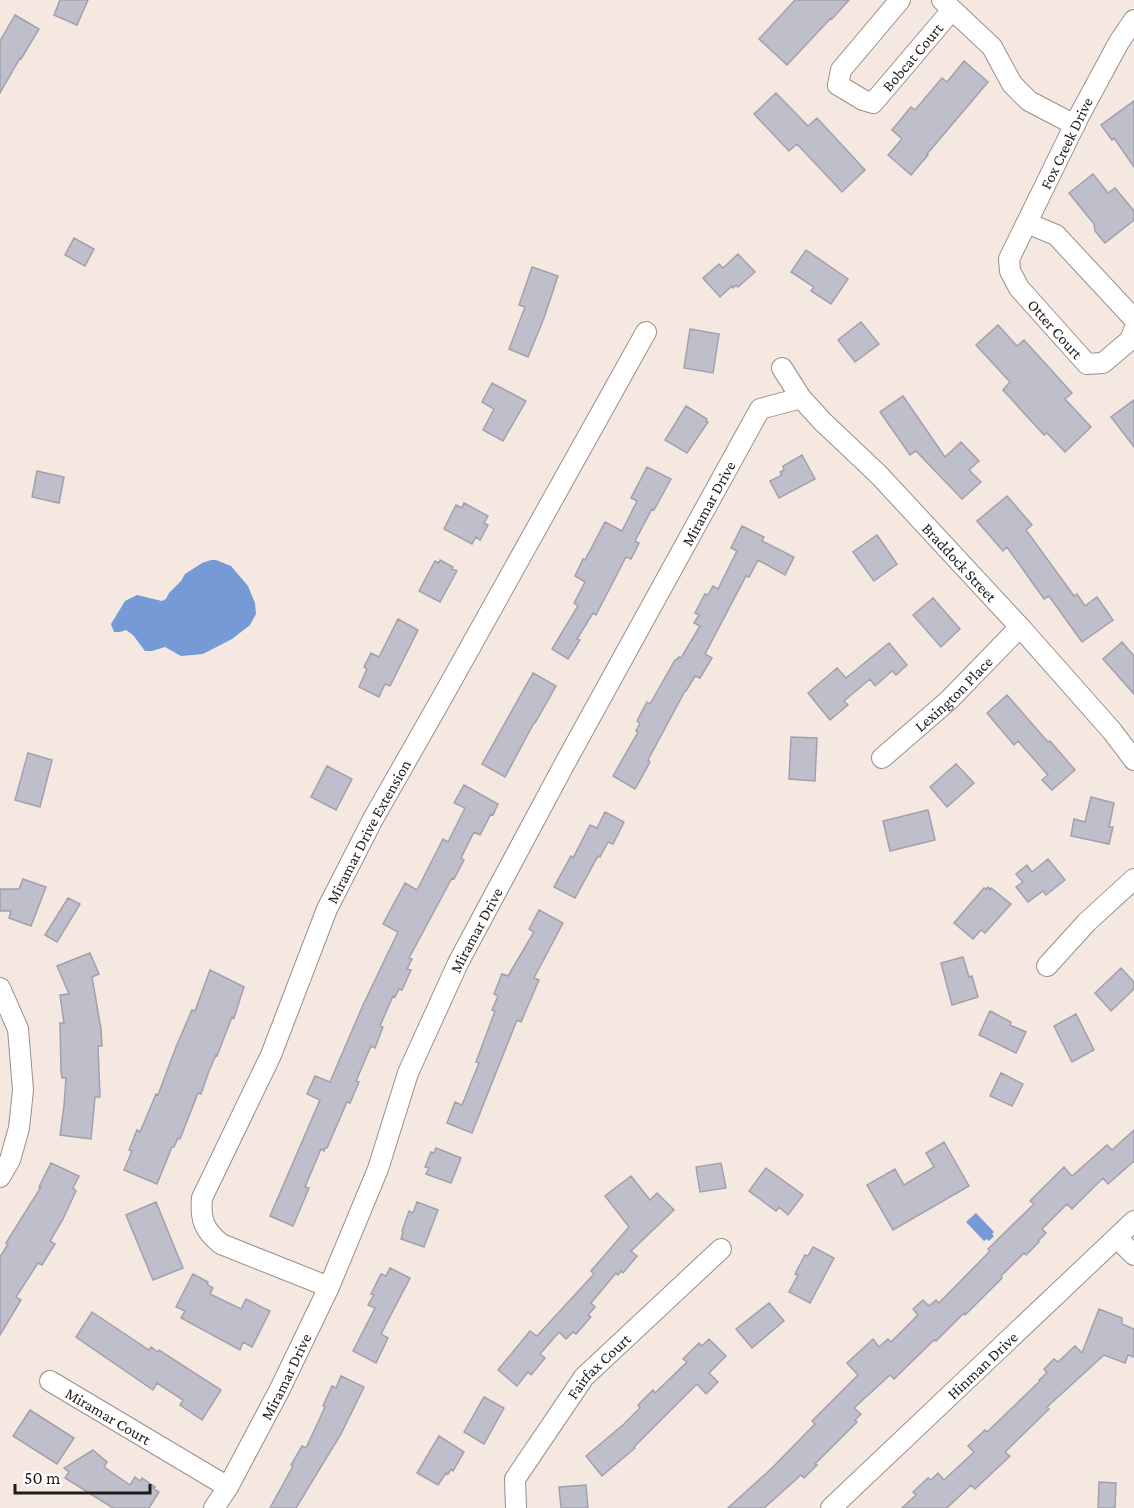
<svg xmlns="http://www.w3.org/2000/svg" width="1134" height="1508" viewBox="0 0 1134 1508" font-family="'Crimson Pro',serif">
<rect width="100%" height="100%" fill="#f5e8e1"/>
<path fill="#759ad5" d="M211,560H216L231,566L248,586L255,603L256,614L250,625L232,639L203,654L181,656L165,647L152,651H145L133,635L126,630L120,632H114L111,624L125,601L137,595L162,601L166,599L169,593L181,581L185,574L202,563Z
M976,1213L994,1232L992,1234L994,1236L989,1241L987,1239L984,1241L966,1222Z"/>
<path fill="#bebfcb" stroke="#a0a1ac" stroke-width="1.5" d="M60,0H88L77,25L54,15Z
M795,0H849L832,19L831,18L787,65L759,39Z
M15,15L39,29L21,59L20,58L0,93V41Z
M964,61L988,82L927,154L928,155L911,175L888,155L902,139L892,130L911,107L915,110L942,78L947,82Z
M776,93L808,126L817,118L865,170L842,192L797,144L789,151L754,114Z
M1134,101V167L1114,138L1112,140L1101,125Z
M1093,174L1108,193L1115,188L1134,211V220L1105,243L1095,231L1094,224L1069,193Z
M74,238L94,249L85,266L65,255Z
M806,250L848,279L831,304L811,291L814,287L791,272Z
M738,254L755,272L738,287L736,285L733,288L732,286L720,297L703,278L719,264L723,268Z
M532,267L558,276L544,318L528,357L509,349L525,307L519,305Z
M861,322L879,344L855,362L838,340Z
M998,325L1017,346L1024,340L1072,393L1065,399L1091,427L1065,452L1047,433L1044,435L1003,390L1010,382L976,345Z
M690,329L719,334L713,373L684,368Z
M492,383L526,401L503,441L483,430L494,409L482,402Z
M903,396L945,457L961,442L979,461L969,470L981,482L962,499L916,451L910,455L880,412Z
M1134,400V447L1111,417Z
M686,406L707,419L706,421L708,422L687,453L665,440Z
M802,455L815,479L779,498L770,481L782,475L780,472L784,470L783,466Z
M647,467L671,479L654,510L652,509L635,541L639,543L631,559L626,557L596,615L593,613L577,639L580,640L568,659L552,649L578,606L574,603L585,582L575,576L583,559L585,560L605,522L622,531L637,501L631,498Z
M37,471L64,477L59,503L32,497Z
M1007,496L1032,525L1026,530L1074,596L1077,594L1085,606L1097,597L1113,620L1082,642L1049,596L1044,599L1007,547L1003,551L977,521Z
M464,503L488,516L484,523L488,525L480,540L476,537L472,544L444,529L456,505L462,508Z
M742,526L764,537L762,541L794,557L785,575L758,560L749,577L746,576L705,654L712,658L700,678L695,676L686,691H685L648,760L650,762L635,789L613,776L638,732L636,731L640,723L637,721L647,702L650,704L675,660H676L679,657L681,658L700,626L694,623L699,615L695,613L705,594L708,595L713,586L718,589L737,551L731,548Z
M877,535L897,564L874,581L853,552Z
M440,560L453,567L452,569L457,571L440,602L419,591L435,561L439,563Z
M933,598L960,629L941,647L913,615Z
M398,619L418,630L390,686L385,684L379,697L359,687L367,669L364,667L371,653L379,657Z
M1122,642L1134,656V694L1103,659Z
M889,643L907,665L896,675L892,671L875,686L870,679L844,701L848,705L830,720L808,693L837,668L846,678Z
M533,673L556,686L535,723H534L505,777L482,764Z
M1007,695L1048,742L1050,741L1075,770L1052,790L1042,780L1048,775L1018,741L1014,745L987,713Z
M791,737L817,738L815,781L789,779Z
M28,753L52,760L40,807L15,800Z
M956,764L974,783L947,807L930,787Z
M327,766L352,779L336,810L311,797Z
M464,785L498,804L493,815L491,814L480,835L474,832L461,858L464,860L454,879L452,878L409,958L412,959L407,969L411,970L402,990L399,989L395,997L393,996L380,1026L383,1027L375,1048L371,1046L356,1081L359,1082L350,1103L347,1102L327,1148H325L324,1151L321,1149L305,1187L309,1188L293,1226L270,1216L320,1100L307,1094L315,1076L330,1082L363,1005L398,932L383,924L405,883L417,890L443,839L448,842L465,808L454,803Z
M1091,797L1114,803L1109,827H1113L1109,844L1071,836L1074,819L1085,822Z
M928,810L935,840L890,851L883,821Z
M605,812L624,822L613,844L608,842L600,857L598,856L575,898L554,887L571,856L573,858L590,825L597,828Z
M1048,859L1065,880L1046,895L1043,891L1028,902L1016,887L1023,882L1016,874L1027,865L1032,872Z
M23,879L46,887L31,926L9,918L11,911H0V889H19Z
M988,887L990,890L991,888L1011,904L985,933L981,930L973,939L954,923L984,888L986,889Z
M68,898L80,904L57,942L45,935Z
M539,910L563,923L534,978L539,980L521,1022L517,1020L472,1133L447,1123L455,1102L462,1105L479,1063L476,1062L495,1011L492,1010L498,996L494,994L502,974L508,976L534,932L529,929Z
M90,953L99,974L92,977L101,1029L102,1046H98L100,1097H95L91,1139L60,1135L64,1106L66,1078H62L61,1071L60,1023H64L60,995L69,994L57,966Z
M963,957L969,977L972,976L978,997L952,1005L941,963Z
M1121,968L1134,982V989L1111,1011L1095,993Z
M210,970L244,987L234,1018L232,1017L217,1056L216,1055L209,1071L201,1094L198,1093L180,1139L178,1138L174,1147H172L157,1184L124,1170L132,1151L129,1150L137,1130L140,1132L156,1094L158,1095L176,1047L192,1010L195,1011Z
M990,1011L1011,1022L1010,1025L1026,1032L1016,1053L979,1035Z
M1076,1014L1094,1050L1072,1062L1054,1026Z
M1001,1073L1023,1084L1012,1106L990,1096Z
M1134,1130V1161L1108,1184L1103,1178L1072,1209L1067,1204L1042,1229L1046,1233L1038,1241L1039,1242L1026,1255L1024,1253L1001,1276L1002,1278L965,1315L964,1313L936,1341L934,1340L894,1379L890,1375L854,1408L861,1414L855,1420L857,1422L815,1464L817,1465L804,1478L801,1475L764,1508H728L771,1469L815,1424L812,1421L858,1375L847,1363L873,1339L879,1347L888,1339L891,1342L918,1315L913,1309L923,1300L929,1306L936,1300L939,1303L990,1251L988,1249L1034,1204L1030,1201L1064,1167L1072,1176L1107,1145L1112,1150Z
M944,1142L969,1186L893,1230L867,1185L895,1169L904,1185L934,1167L926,1153Z
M436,1148L461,1158L451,1183L426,1174L429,1168L425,1167L431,1152L434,1153Z
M51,1163L79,1176L73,1188L76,1191L63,1219L50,1241L55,1244L42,1265L38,1263L16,1297L21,1300L0,1335V1257L8,1244L6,1243L41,1187H39Z
M721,1163L726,1188L700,1192L696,1167Z
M766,1168L803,1195L788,1215L779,1207L776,1211L749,1191Z
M631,1176L650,1200L657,1193L674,1210L631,1251L637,1256L623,1273L621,1271L618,1275L616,1273L591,1303L595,1307L588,1315L591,1317L576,1334L573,1332L566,1339L559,1332L540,1354L545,1358L531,1375L528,1372L517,1386L498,1370L530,1331L537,1336L594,1274L591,1271L629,1227L605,1196Z
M156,1202L183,1268L153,1280L126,1215Z
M417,1202L438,1210L424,1247L401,1239L403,1232L402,1231L409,1211L413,1213Z
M813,1247L834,1258L810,1303L789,1292L798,1275L795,1274L805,1255L808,1256Z
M390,1268L410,1278L381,1334L388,1338L376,1363L353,1351L375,1308L368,1305L374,1295L371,1294L381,1274L386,1276Z
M193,1274L208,1282L207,1284L213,1288L210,1294L241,1309L246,1299L270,1311L252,1347L243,1342L240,1350L181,1318L185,1311L176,1307Z
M769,1303L784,1321L752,1348L736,1329Z
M1099,1309L1122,1318V1324L1134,1329V1357L1128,1355L1125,1363L1104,1355L1047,1407L1049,1409L1005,1452L1010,1456L975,1489L971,1485L947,1508H902L916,1495L913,1492L928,1478L931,1480L938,1473L944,1480L974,1452L968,1446L985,1430L987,1432L1040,1381L1039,1380L1047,1373L1044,1369L1054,1359L1058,1362L1075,1346L1082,1353Z
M92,1312L149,1350L151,1347L158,1352L159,1350L221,1390L202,1420L180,1405L183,1400L157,1383L153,1390L76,1337Z
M709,1339L726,1356L709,1373L718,1382L706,1394L697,1384L634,1447L635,1448L602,1476L586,1456L624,1424L640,1408L638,1405L653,1390L655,1393L687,1362L683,1359L699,1343L702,1346Z
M341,1376L364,1387L341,1434L296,1508H270L293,1466L291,1465L302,1446L306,1448L325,1407L323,1406L332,1386L336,1388Z
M484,1397L504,1408L484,1444L464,1432Z
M30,1410L74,1438L57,1464L13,1436Z
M439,1436L464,1452L453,1471L451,1469L448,1474L446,1473L438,1485L417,1473Z
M93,1450L107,1462L104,1467L130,1485L135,1477L140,1481L142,1478L155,1487L153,1488L159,1492L149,1508H113L65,1478L69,1472L64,1468Z
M1099,1482L1116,1483L1115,1508H1098Z
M586,1485L588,1508H561L559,1487Z"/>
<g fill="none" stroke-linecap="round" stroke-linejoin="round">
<g stroke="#9b8f89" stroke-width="22">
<g id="minor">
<path id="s1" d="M900,0L841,70L838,85L863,100L873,103L952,10"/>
<path d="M942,0L992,47L1012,84L1029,101L1075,125"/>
<path id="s2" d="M1134,20L1119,42L1079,116L1009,259L1010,271L1019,288L1087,364L1103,363L1130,340L1134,330"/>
<path d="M1027,223L1056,235L1134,319"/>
<path id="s3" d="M782,368L801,398L822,421L879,475L1020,627L1112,731L1134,760"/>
<path id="s4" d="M882,758L949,700L1020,627"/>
<path d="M1047,966L1087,922L1134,879"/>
<path d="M0,1177L10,1160L19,1128L23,1090L18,1029L0,988"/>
<path d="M1117,1238L1134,1255"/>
<path id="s5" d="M329,1287L221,1244C204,1230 200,1220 202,1198L271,1055L327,909L373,819L443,696L646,332"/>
<path id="s6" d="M50,1381L228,1487"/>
<path id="s7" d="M214,1508L228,1487L280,1389L329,1287L378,1169L408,1073L458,963L564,765L760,409L801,398"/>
<path id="s8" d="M516,1508L515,1479L584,1377L721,1249"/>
<path id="s9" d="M831,1508L1134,1221"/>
</g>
</g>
<use href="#minor" stroke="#fff" stroke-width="20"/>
</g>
<g text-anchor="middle" stroke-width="4.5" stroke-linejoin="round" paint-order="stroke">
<g font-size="16" fill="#211c1a" stroke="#fff">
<text dy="6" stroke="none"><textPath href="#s1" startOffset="207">Bobcat Court</textPath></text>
<text transform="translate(1066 143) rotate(-64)" y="6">Fox Creek Drive</text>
<text dy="6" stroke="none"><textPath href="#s2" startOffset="356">Otter Court</textPath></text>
<text dy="6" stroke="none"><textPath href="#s7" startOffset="1122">Miramar Drive</textPath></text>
<text dy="6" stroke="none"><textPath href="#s3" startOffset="264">Braddock Street</textPath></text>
<text dy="6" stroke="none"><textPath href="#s4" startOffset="96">Lexington Place</textPath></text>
<text dy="6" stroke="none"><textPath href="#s5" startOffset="572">Miramar Drive Extension</textPath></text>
<text dy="6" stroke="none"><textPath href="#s7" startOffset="636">Miramar Drive</textPath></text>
<text dy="6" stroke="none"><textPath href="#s9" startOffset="208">Hinman Drive</textPath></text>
<text dy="6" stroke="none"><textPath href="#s8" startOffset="170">Fairfax Court</textPath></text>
<text dy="6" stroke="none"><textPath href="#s7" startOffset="150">Miramar Drive</textPath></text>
<text dy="6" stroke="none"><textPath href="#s6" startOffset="68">Miramar Court</textPath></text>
</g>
</g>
<path d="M15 1484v9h135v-9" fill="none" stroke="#211c1a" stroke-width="3"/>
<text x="24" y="1484" font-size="18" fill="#211c1a" stroke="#ffffff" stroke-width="4.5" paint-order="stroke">50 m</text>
</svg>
